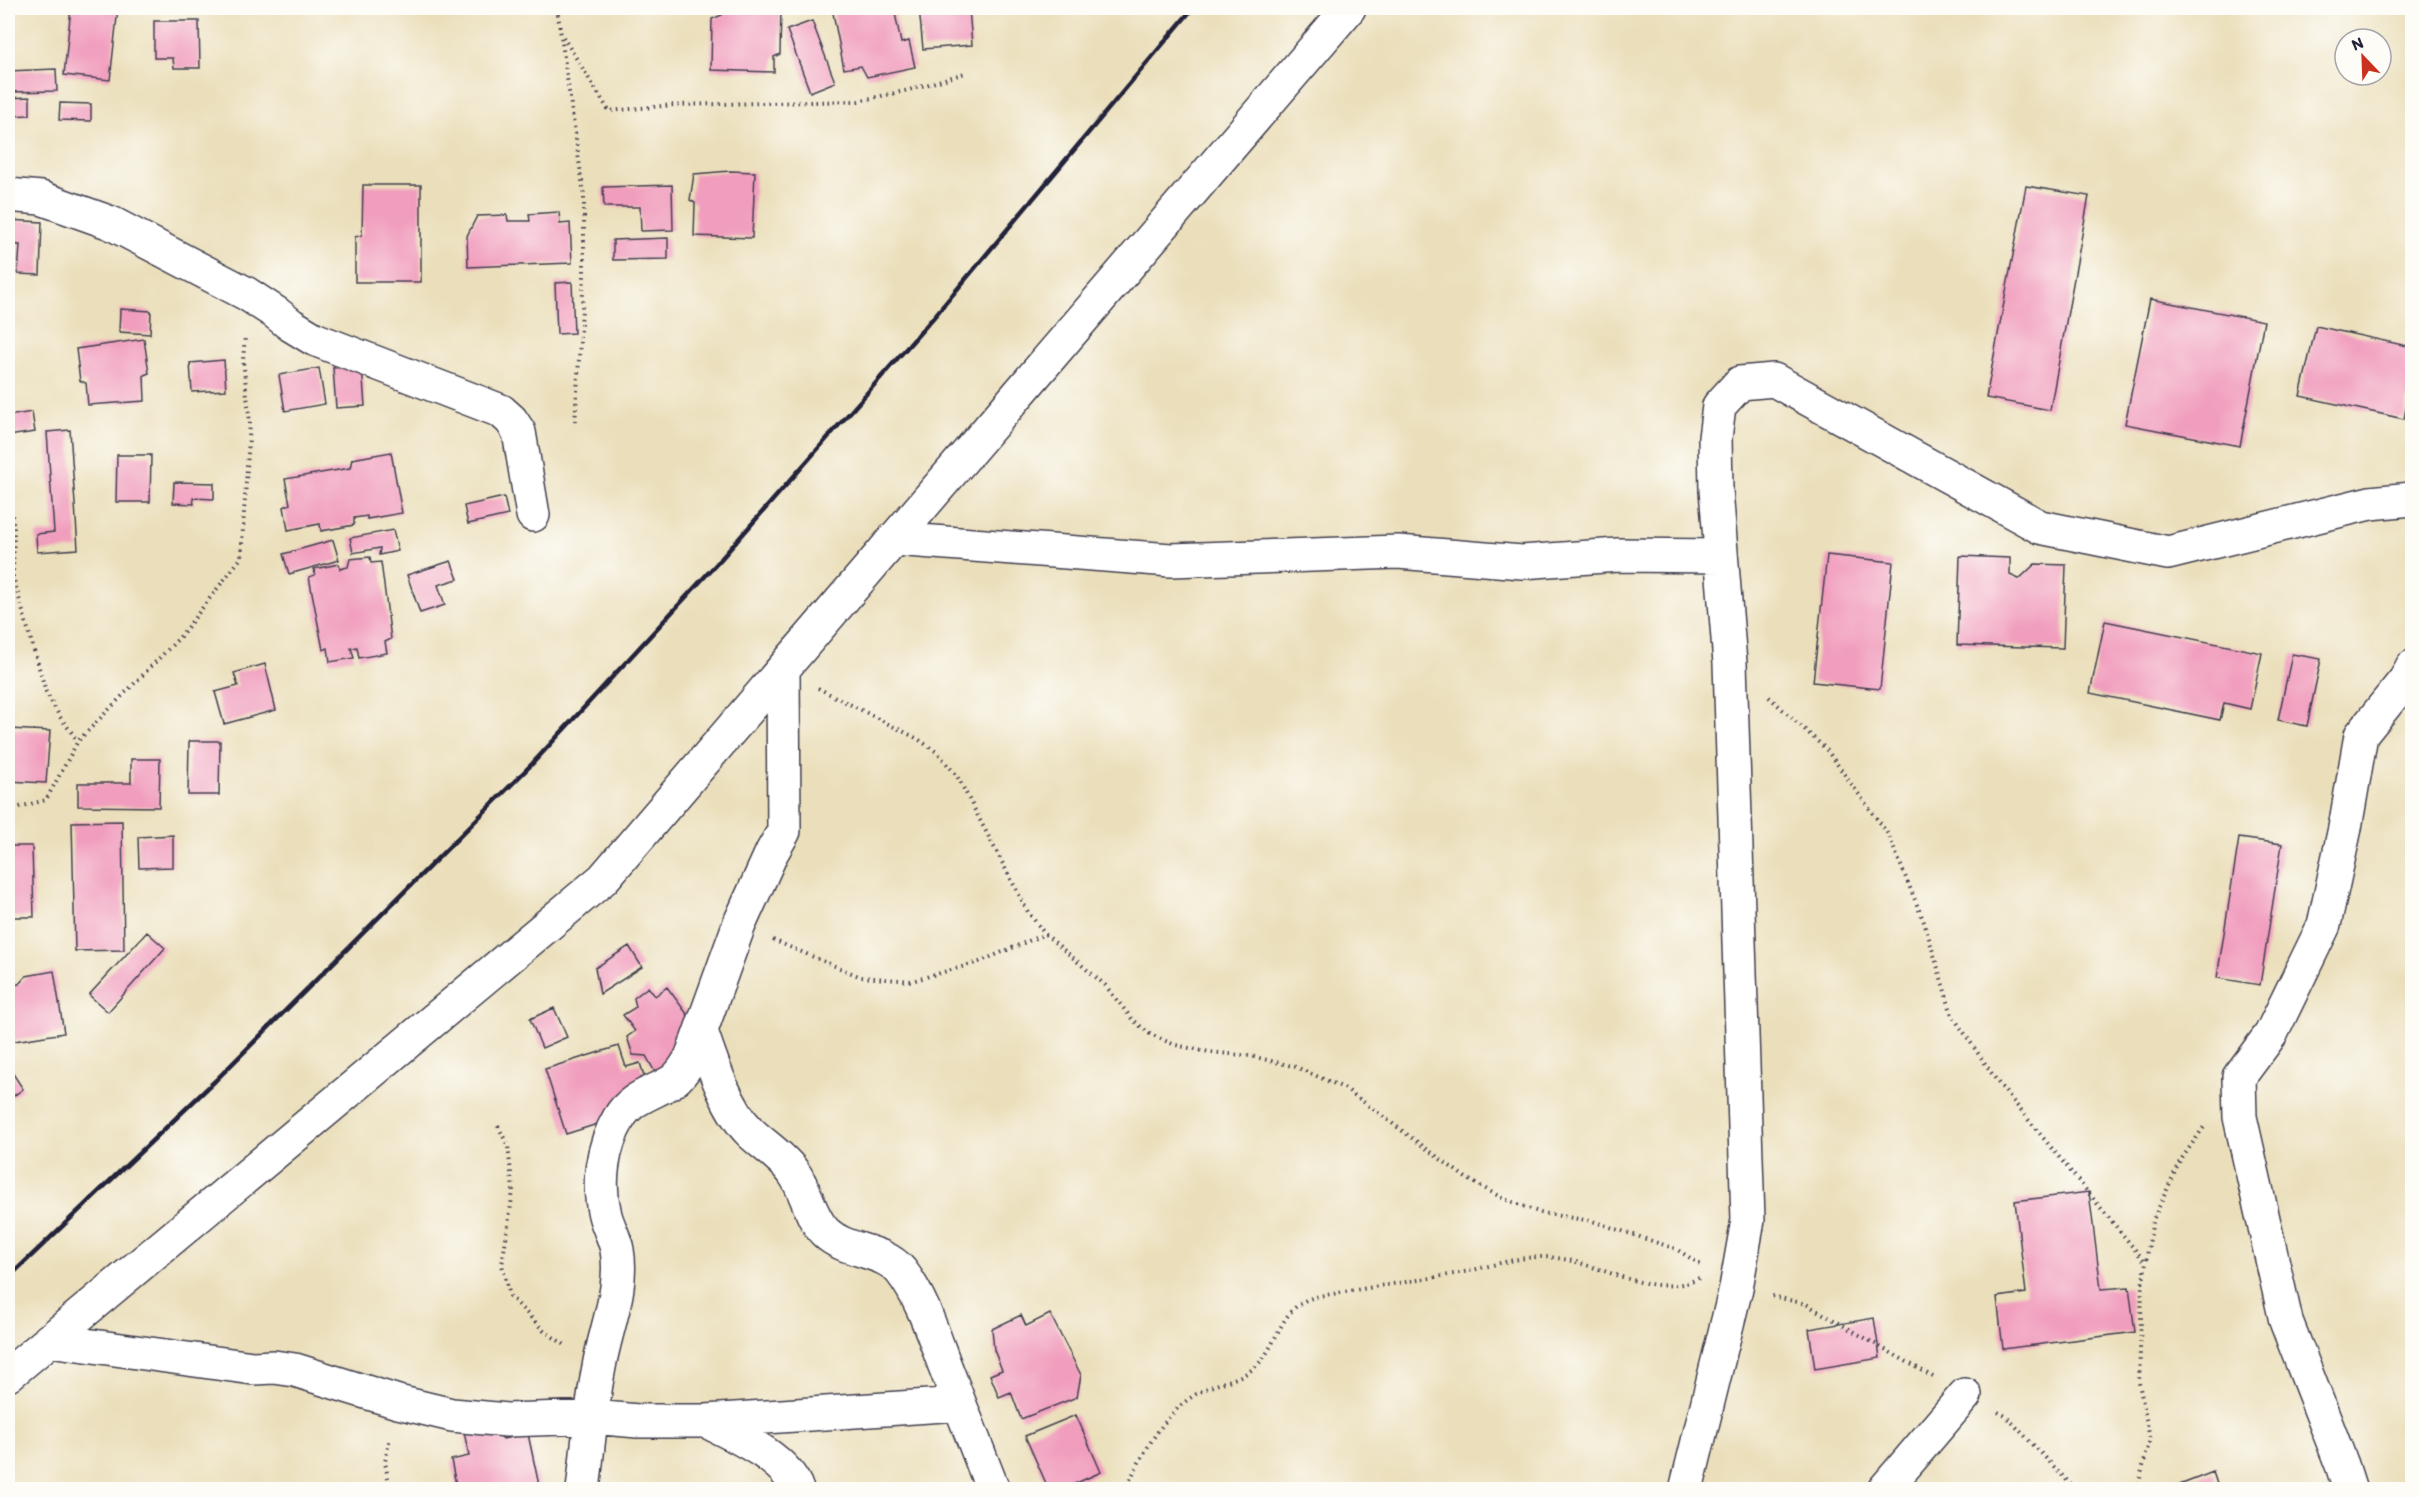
<svg xmlns="http://www.w3.org/2000/svg" width="2420" height="1497" viewBox="0 0 2420 1497" font-family="Itim,sans-serif">
<rect width="100%" height="100%" fill="#fdfcf7"/>
<filter id="ink" filterUnits="userSpaceOnUse"><feTurbulence type="fractalNoise" baseFrequency=".0167" numOctaves="2"/><feDisplacementMap in="SourceGraphic" scale="12" xChannelSelector="R" yChannelSelector="G"/><feConvolveMatrix kernelMatrix="1 2 1 2 8 2 1 2 1" color-interpolation-filters="sRGB"/></filter>
<filter id="wash" filterUnits="userSpaceOnUse"><feTurbulence type="fractalNoise" baseFrequency=".008" numOctaves="4" result="noise"/><feDisplacementMap in="SourceGraphic" scale="24" xChannelSelector="R" yChannelSelector="G"/><feGaussianBlur stdDeviation="1.35" result="paint"/><feColorMatrix in="noise" values="0 0 0 0 0 0 0 0 0 0 0 0 0 0 0 0 0 1.4 0 .05"/><feComposite in="paint" operator="in"/></filter>
<g filter="url(#wash)">
<rect width="100%" height="100%" fill="#ebdfbb"/>
<g id="blocks">
<path fill="#f19dbd" d="M71,8H118L110,80L64,75Z
M723,8H781L780,54L774,57V72L711,70L712,19L722,15Z
M832,8H894L901,43L909,41L915,67L867,77L861,66L844,69Z
M919,8H969L972,45L923,49Z
M154,21H199L200,68H174L173,58H154Z
M812,21L835,82L810,92L787,30Z
M56,69L57,91L8,92V71Z
M30,97V115L8,116V98Z
M60,103L91,104V121L59,120Z
M730,171L755,172L752,238L694,236L695,203L690,200L694,174Z
M363,185H421V282H355V237L362,235Z
M672,185L673,230L641,231L640,207H604L603,187Z
M2026,186L2089,196L2050,410L1986,398Z
M559,212L560,224L570,223L572,263L468,267L467,236L477,216L507,215L508,221H530L529,214Z
M8,220L42,222L40,275L18,274L20,245L8,244Z
M668,238V259L613,260V240Z
M572,282L574,333L557,334L555,283Z
M2150,299L2264,321L2240,446L2125,424Z
M120,309L151,311L150,334L119,332Z
M2316,326L2412,347V379L2404,419L2300,396Z
M144,339L149,373L144,375L145,401L88,405L86,383L80,381L76,349Z
M224,360L226,390L192,392L190,363Z
M362,366L365,406L336,408L333,368Z
M319,368L325,404L285,411L279,375Z
M32,412L35,432L8,436V416Z
M70,430L78,549L37,552L36,534L54,532L47,432Z
M391,452L402,513L367,519V516L354,518V525L321,531L320,524L288,530L284,507L290,504L285,479L350,468L352,459Z
M117,455H151L150,502H116Z
M174,482L214,483V499L193,498L194,504L173,503Z
M504,497L508,515L468,524L464,506Z
M393,530L398,551L379,555L380,548L353,553L350,538Z
M333,540L339,560L289,574L283,554Z
M1827,555L1893,562L1880,689L1813,682Z
M1960,556L2010,558V575L2019,579L2035,564L2066,565L2063,648L1957,645Z
M370,557L371,563L381,562L391,639L385,642L387,653L359,658L357,647L351,648L354,658L330,662L328,648L323,650L309,577L315,575L314,569L339,564L340,569L348,567L350,559Z
M451,561L458,579L438,585L445,605L420,613L407,575Z
M2105,621L2262,653L2250,709L2224,703L2220,720L2090,693Z
M2292,654L2321,659L2307,726L2278,720Z
M265,664L276,710L224,724L215,692L238,686L234,673Z
M8,729L50,731L46,783L8,781Z
M189,741H220L219,795H188Z
M131,759H160L159,807L78,806V783H131Z
M122,821L124,950L75,951L72,822Z
M173,835V867L139,868L138,837Z
M2239,838L2282,844L2260,985L2217,978Z
M8,846H32L34,917H8Z
M147,932L165,948L108,1012L89,995Z
M629,946L642,967L600,994L595,968Z
M54,971L64,1033L8,1042V985L19,984L26,976Z
M648,987L655,996L667,987L716,1053L665,1090L646,1056L633,1055L627,1037L635,1031L623,1015L636,1007L634,998Z
M554,1008L567,1037L542,1048L530,1019Z
M619,1046L626,1067L640,1063L651,1098L635,1112L566,1134L545,1069Z
M8,1066L23,1089L8,1100Z
M2089,1192L2101,1289L2129,1287L2135,1332L2003,1349L1997,1297L2026,1293L2015,1201Z
M1050,1314L1081,1375L1077,1397L1021,1419L1011,1392L999,1397L990,1375L1002,1370L994,1350L992,1329L1021,1315L1026,1326Z
M1874,1318L1880,1358L1815,1369L1809,1329Z
M1076,1415L1101,1472L1061,1490H1049L1025,1436Z
M492,1425L503,1439L528,1434L540,1490H457L451,1460L469,1456L464,1432Z
M2213,1472L2219,1490H2179L2177,1486Z"/>
</g>
</g>
<g filter="url(#ink)">
<use href="#blocks" fill-opacity="0" stroke="#403e4e" stroke-width="1.5"/>
<g fill="none" stroke-linecap="round" stroke-linejoin="round">
<g stroke="#403e4e" stroke-width="36">
<path id="minor" d="M8,195L41,198L111,223L247,294L276,313L291,325L314,339L501,411L511,420L519,432L533,515
M894,539L1171,560L1398,552L1522,562L1618,555L1721,556
M702,1034C712,1064 727,1109 750,1132C763,1145 782,1156 793,1172C807,1190 809,1216 825,1232C846,1253 882,1248 901,1271C922,1298 933,1334 945,1366C961,1407 977,1448 993,1490
M49,1340L253,1368L274,1367L295,1370L398,1402L452,1415L507,1420L592,1417L638,1421H706L959,1404
M8,1375L603,879L1349,8
M706,1421C734,1435 787,1458 797,1490
M583,1490C588,1449 591,1407 599,1367C605,1330 624,1288 617,1250C615,1238 608,1227 605,1215C597,1183 602,1147 619,1118C632,1096 655,1093 674,1080C682,1074 686,1066 691,1058L739,925L772,852L784,831L783,669
M1686,1490L1736,1288L1748,1220L1730,663L1716,490L1715,438L1719,406L1740,383L1774,380L2040,527L2168,553L2370,503L2412,499
M1884,1490L1965,1395
M2350,1490L2342,1465L2286,1321L2240,1117L2239,1077L2271,1034L2324,925L2345,828L2361,735L2406,679L2412,667"/>
</g>
<path stroke="#403e4e" stroke-width="4" stroke-dasharray="1.5 4.5" stroke-linecap="butt" d="M557,8L584,195V276L575,424
M563,37L609,111L674,105L858,101L909,90L965,73
M8,492L14,527L13,577L46,692L60,717L78,741
M818,688L918,739L938,753L957,776L1028,912L1045,934L1105,985L1132,1019L1150,1034L1175,1045L1209,1052L1251,1056L1296,1067L1346,1089L1466,1178L1502,1198L1541,1213L1592,1221L1676,1249L1703,1266
M1769,697L1826,749L1888,834L1924,922L1952,1015L1999,1084L2146,1263
M8,810L46,800L78,741L179,638L241,558L250,423L243,360L245,336
M773,940L861,977L912,981L979,962L1045,934
M498,1126L508,1146L513,1191L502,1265L510,1296L544,1331L565,1345
M1772,1296L1806,1304L1933,1377
M1998,1412L2006,1416L2076,1490
M390,1490L385,1462L390,1437
M1125,1490C1142,1455 1165,1409 1202,1391C1218,1382 1241,1380 1255,1367C1276,1349 1278,1316 1303,1302C1312,1296 1327,1295 1338,1293C1376,1286 1416,1281 1454,1274C1489,1268 1521,1253 1557,1258C1603,1264 1655,1302 1701,1277
M2137,1490L2150,1439L2139,1383L2142,1287L2153,1220L2180,1161L2204,1127"/>
<use href="#minor" stroke="#fff" stroke-width="33"/>
<path stroke="#22223b" stroke-width="4.5" d="M8,1278L215,1081L532,764L721,559L933,318L1193,8"/>
</g>
</g>
<rect width="2420" height="1497" fill="none" stroke="#fdfcf7" stroke-width="30"/>
<g transform="translate(2363 57) rotate(337)"><circle r="28" fill="#fdfcf7" stroke="#a5a5ac" stroke-width="1.5"/>
<path d="M0-4.5L10 22L0 15L-10 22Z" fill="#c8321e"/>
<text y="-9" font-size="16" font-weight="bold" text-anchor="middle" fill="#22223b">N</text>
</g>
</svg>
